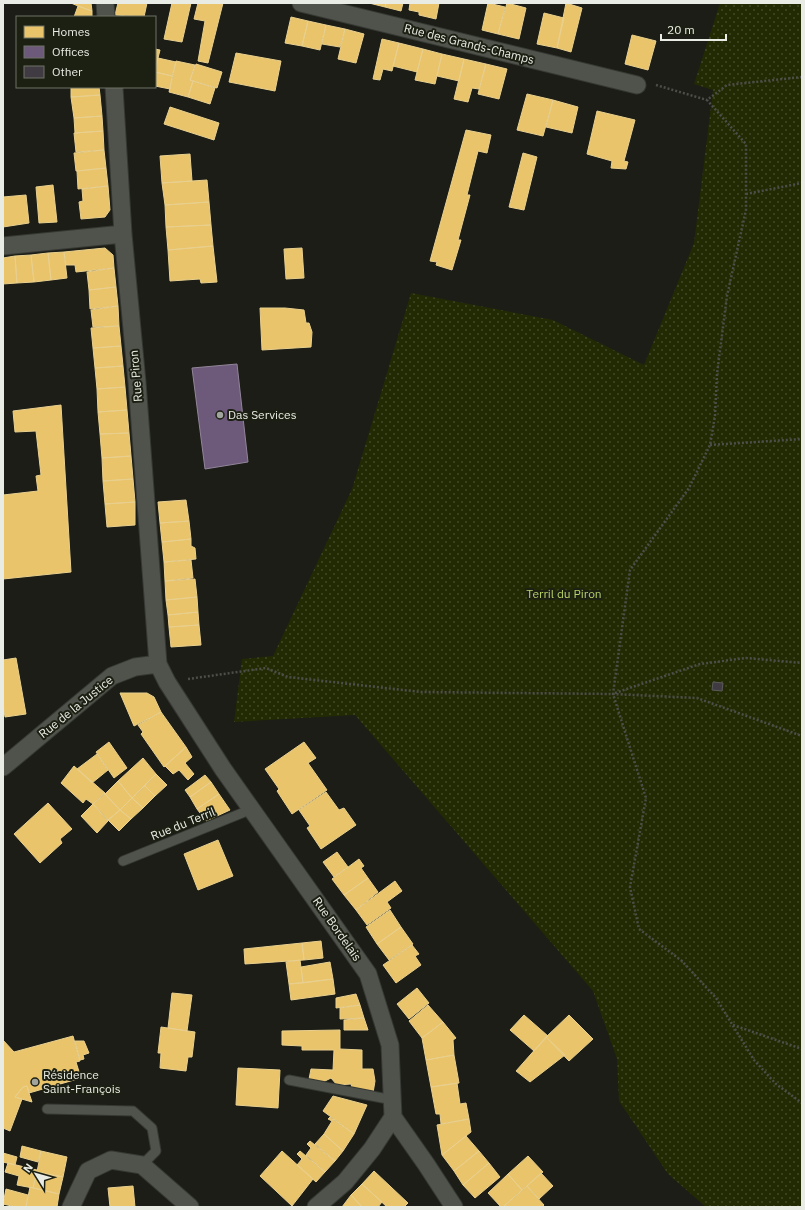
<svg xmlns="http://www.w3.org/2000/svg" width="805" height="1210" viewBox="0 0 805 1210" font-family="'IBM Plex Sans',sans-serif">
<defs>
<pattern id="park-dots" width="8" height="8" patternUnits="userSpaceOnUse"><rect width="8" height="8" fill="#222a03"/><path d="M2 2h.1M6 6h.1" fill="none" stroke="#424928" stroke-width="1.8" stroke-linecap="round"/></pattern>
</defs>
<rect width="100%" height="100%" fill="#1b1d16"/>
<path fill="url(#park-dots)" d="M720,3H802V1207H706L668,1174L619,1101L617,1059L593,991L355,715L234,722L242,659L273,656L352,489L411,293L553,320L644,365L694,243L713,90L694,84Z"/>
<path fill="#e9c46a" stroke="#e9d08f" d="M71,3H91L92,11L78,6Z
M118,3H147L144,17L115,15Z
M172,3H191L182,42L164,39Z
M198,3H223L208,63L198,61L205,21L194,19Z
M369,3H386L385,7Z
M386,3H403L401,11L385,7Z
M410,3H439L436,19L419,15V12L409,10Z
M488,3L505,7L498,34L482,30Z
M507,3L526,8L519,39L498,34Z
M566,3L582,8L571,52L557,48Z
M78,6L92,11V17H74Z
M544,13L564,18L557,48L537,44Z
M291,17L308,21L302,46L285,43Z
M308,21L326,25L320,50L302,46Z
M326,25L345,29L340,47L322,44Z
M345,29L364,34L356,63L338,59Z
M632,35L656,41L648,70L625,64Z
M382,39L399,43L392,71L383,69L380,80L373,79Z
M399,43L423,49L417,72L393,66Z
M155,49L160,50L155,70Z
M423,49L442,54L435,84L415,80Z
M236,53L281,61L275,91L229,82Z
M442,54L464,59L459,81L437,76Z
M158,58L176,62L172,76L155,72Z
M464,59L486,64L479,89L472,88L468,102L454,99Z
M176,61L195,65L190,80L193,81L188,97L169,92Z
M196,64L222,72L217,88L190,80Z
M486,64L507,69L499,99L478,94Z
M155,72L172,76L170,89L155,86Z
M193,81L215,88L210,104L188,97Z
M71,87H99L100,95L71,97Z
M527,94L553,100L543,136L517,130Z
M100,95L102,116L74,118L71,97Z
M553,100L578,107L572,133L546,127Z
M170,107L219,123L214,140L164,124Z
M597,111L635,120L624,161L628,162L626,169L611,168L612,161L587,154Z
M102,116L103,131L75,133L74,118Z
M466,130L491,135L487,153L478,151L467,195H470L458,240H461L452,270L436,265L437,262L430,261Z
M103,131L104,150L76,152L74,133Z
M104,150L106,168L76,171L74,153Z
M523,153L537,157L524,210L509,207Z
M190,154L192,181L162,183L160,156Z
M106,168L108,186L78,189L77,171Z
M207,180L209,202L165,205L162,183Z
M53,185L57,222L39,223L36,187Z
M108,186L110,210L105,217L81,219L79,202L83,201L82,189Z
M26,195L29,223L3,227V197Z
M209,202L211,225L166,227L165,205Z
M211,225L213,246L168,250L166,227Z
M213,246L217,282L201,283L200,279L170,281L168,250Z
M105,248L113,255L114,268L76,272L75,265H66L64,252Z
M302,248L304,278L286,279L284,249Z
M64,252L67,278L51,280L48,253Z
M48,253L51,280L34,282L31,255Z
M31,255L34,282L17,283L15,256Z
M15,256L17,283L3,284V258Z
M114,268L116,287L89,290L87,272Z
M116,287L118,306L90,309L89,290Z
M118,306L119,326L93,327L91,310Z
M260,308H285L304,310L306,323H309L312,332L311,347L262,350Z
M119,326L121,346L93,348L91,328Z
M121,346L123,366L95,368L93,348Z
M123,366L125,387L97,389L95,368Z
M125,387L127,410L98,412L97,389Z
M61,405L71,572L3,579V495L38,491L36,476L41,475L36,431L15,432L13,411Z
M127,410L129,433L100,434L98,412Z
M129,433L131,456L102,458L100,434Z
M131,456L133,479L103,481L102,458Z
M133,479L135,502L105,504L103,481Z
M186,500L189,521L160,523L158,502Z
M135,502V525L107,527L105,504Z
M189,521L191,539L162,542L160,523Z
M191,539V546L195,548L196,559L164,562L162,542Z
M191,560L193,578L165,581L164,562Z
M195,579L197,597L166,600L165,581Z
M197,597L198,612L168,615L166,600Z
M198,612L199,625L169,627L168,615Z
M199,625L201,645L171,647L169,627Z
M16,658L26,714L5,717L3,705V660Z
M120,693H147L154,697L161,712L134,726Z
M161,712L186,747L164,767L141,734L143,732L138,725Z
M109,742L127,768L114,778L96,752Z
M304,742L316,758L308,763L327,790L292,814L277,791L279,789L265,769Z
M186,747L192,757L185,763L194,774L188,780L179,770L173,774L165,766Z
M97,754L108,770L92,783L77,769Z
M143,758L156,774L132,798L118,781Z
M74,766L105,793L93,804L86,799L83,803L61,783Z
M156,774L167,785L155,796L145,786Z
M205,775L211,782L190,797L185,790Z
M118,781L132,798L120,810L105,794Z
M211,782L219,794L197,809L190,797Z
M145,786L155,796L143,808L132,798Z
M326,792L339,810L344,808L356,825L321,849L307,828L310,826L299,810Z
M105,794L120,810L108,820L93,804Z
M219,794L230,810L206,821L197,809Z
M132,798L143,808L131,819L120,810Z
M48,803L72,829L60,839L62,843L40,863L14,834Z
M93,804L108,821L97,833L81,816Z
M120,810L131,819L119,831L108,820Z
M218,840L233,876L198,890L184,854Z
M337,852L348,867L334,877L323,862Z
M359,859L364,866L361,868L368,878L344,895L332,879Z
M368,878L378,892L356,910L344,895Z
M395,881L402,891L387,902L391,908L367,925L356,910Z
M390,910L401,927L377,944L366,927Z
M401,927L413,944L389,960L377,944Z
M321,941L323,958L304,960L302,943Z
M302,943L304,960L245,964L244,949Z
M412,945L419,954L415,956L421,965L396,983L383,965Z
M300,960L303,983L289,984L286,962Z
M330,962L333,979L303,983L301,967Z
M333,979L335,994L291,1000L289,984Z
M417,988L429,1003L409,1019L397,1004Z
M172,993L192,995L187,1031L168,1028Z
M356,994L360,1005L336,1008V998Z
M360,1005L364,1018L340,1019V1008Z
M428,1005L443,1022L422,1038L409,1021Z
M524,1015L548,1036L534,1051L510,1030Z
M569,1015L593,1039L569,1061L546,1037Z
M364,1018L368,1030H344V1020Z
M443,1022L456,1038L453,1040L454,1055L426,1060L422,1038Z
M161,1027L195,1032L192,1057H188L186,1071L160,1068L161,1053H158Z
M340,1030V1049L362,1050V1069H373L375,1081L373,1093L352,1088L351,1084L337,1085L331,1078L323,1082L309,1079L311,1069L333,1070L334,1050H302V1046L282,1045V1031Z
M73,1036L80,1061L76,1062L81,1078L29,1093L27,1086L23,1087L15,1097L22,1099L10,1131L3,1128V1040L14,1052Z
M546,1037L565,1055L530,1082L516,1071Z
M75,1041H84L89,1053L83,1055L84,1059L80,1060Z
M454,1055L459,1083L431,1087L426,1060Z
M238,1068L280,1070L278,1108L236,1105Z
M457,1083L460,1104L466,1103L469,1119L441,1124L440,1114H436L431,1087Z
M27,1086L29,1093L32,1102L15,1097L23,1087Z
M333,1096L367,1105L354,1134L323,1111Z
M330,1117L354,1134L343,1151L324,1134L332,1121L328,1119Z
M469,1119L471,1132L442,1155L437,1125Z
M324,1134L343,1151L335,1161L315,1144Z
M466,1136L479,1151L454,1171L442,1155Z
M310,1141L335,1161L325,1172L306,1155L311,1148L307,1144Z
M22,1146L41,1151L38,1162L20,1157Z
M41,1151L67,1157L63,1177L37,1172Z
M282,1151L313,1179L292,1206L260,1176Z
M300,1151L325,1172L316,1182L297,1165L302,1159L297,1154Z
M479,1151L489,1163L463,1185L454,1171Z
M3,1153L17,1157L15,1165L3,1162Z
M528,1156L543,1172L522,1190L508,1174Z
M8,1163L37,1170L33,1188L17,1185L19,1176L5,1172Z
M489,1163L500,1177L475,1198L463,1185Z
M374,1171L408,1203L404,1207H387L362,1184Z
M37,1172L63,1177L59,1194L33,1188Z
M541,1173L553,1186L539,1199L527,1186Z
M508,1174L522,1190L503,1207H501L488,1193Z
M362,1184L382,1202L378,1207H362L351,1195Z
M133,1186L135,1207H110L108,1188Z
M527,1186L544,1205L542,1207H503Z
M30,1187L59,1194L57,1207H26Z
M6,1189L28,1195L26,1207H16L3,1204Z
M351,1195L362,1207H342Z"/>
<path fill="#6d597a" stroke="#92859a" d="M237,364L248,462L205,469L192,368Z"/>
<path fill="#403a43" stroke="#5b5b5a" d="M713,682L723,683L722,691L712,690Z"/>
<g fill="none" stroke-linecap="round" stroke-linejoin="round">
<g stroke="#363833" stroke-width="11">
<path id="lane" d="M123,861L252,809
M289,1080L393,1100
M47,1109L133,1111L152,1128L156,1151L142,1165"/>
</g>
<g stroke="#363833" stroke-width="19">
<path id="street" d="M105,3L106,17
M301,3L637,85
M114,87L123,234L137,382L158,664L167,682L223,769L368,974L390,1045L393,1117L372,1149L345,1182L316,1207
M3,246L123,234
M3,767L112,676L135,667L158,664
M393,1117L426,1164L454,1207
M71,1207L88,1171L111,1160L142,1165L190,1207"/>
</g>
<path stroke="#4d4e4a" stroke-width="2.5" stroke-dasharray="2 2" stroke-linecap="butt" d="M802,77L727,85L707,100L746,144V210L727,296L717,374L715,416L710,445L689,488L630,570L613,694L646,798L630,887L639,929L682,961L716,998L754,1060L776,1084L802,1103
M656,85L707,100
M746,194L802,183
M710,445L802,439
M188,679L266,668L288,677L421,692L613,694L697,698L802,736
M615,693L700,664L746,658L802,663
M733,1025L802,1049"/>
<use href="#lane" stroke="#50524c" stroke-width="9"/>
<use href="#street" stroke="#50524c" stroke-width="17"/>
</g>
<g fill="#a1a49c" stroke="#1c2013" stroke-width="1.5">
<circle cx="220" cy="415" r="4"/>
<circle cx="35" cy="1082" r="4"/>
</g>
<g text-anchor="middle" stroke-width="4" stroke-linejoin="round" paint-order="stroke">
<g font-size="12" fill="#e9ece4" stroke="#1c2013">
<text transform="translate(469 44) rotate(14)" y="4">Rue des Grands-Champs</text>
<text transform="translate(136 376) rotate(-95)" y="4">Rue Piron</text>
<text transform="translate(76 707) rotate(-39)" y="4">Rue de la Justice</text>
<text transform="translate(183 824) rotate(-22)" y="4">Rue du Terril</text>
<text transform="translate(337 929) rotate(55)" y="4">Rue Bordelais</text>
</g>
<g font-size="12" fill="#e9ece4" stroke="#1c2013" text-anchor="start">
<text x="228" y="419">Das Services</text>
<text x="43" y="1079">Résidence<tspan x="43" dy="14">Saint-François</tspan></text>
</g>
<g font-size="12" fill="#b7d067" stroke="#1c2013">
<text x="564" y="598">Terril du Piron</text>
</g>
</g>
<rect width="805" height="1210" fill="none" stroke="#e9ece4" stroke-width="8"/>
<rect x="16" y="16" width="140" height="72" fill="#1c2013" stroke="#6e7267"/>
<rect x="24" y="26" width="20" height="12" fill="#e9c46a" stroke="#6e7267"/>
<text x="52" y="36" font-size="12" fill="#e9ece4">Homes</text>
<rect x="24" y="46" width="20" height="12" fill="#6d597a" stroke="#6e7267"/>
<text x="52" y="56" font-size="12" fill="#e9ece4">Offices</text>
<rect x="24" y="66" width="20" height="12" fill="#403a43" stroke="#6e7267"/>
<text x="52" y="76" font-size="12" fill="#e9ece4">Other</text>
<g transform="translate(36 1174) rotate(307)" stroke="#1c2013" stroke-width="3" paint-order="stroke">
<path d="M0-3L7 15L0 10L-7 15Z" fill="#e9ece4"/>
<text y="-6" font-size="11" font-weight="bold" text-anchor="middle" fill="#e9ece4">N</text>
</g>
<path d="M661 34v6h65v-6" fill="none" stroke="#e9ece4" stroke-width="2"/>
<text x="667" y="34" font-size="12" fill="#e9ece4" stroke="#1c2013" stroke-width="3" paint-order="stroke">20 m</text>
</svg>
